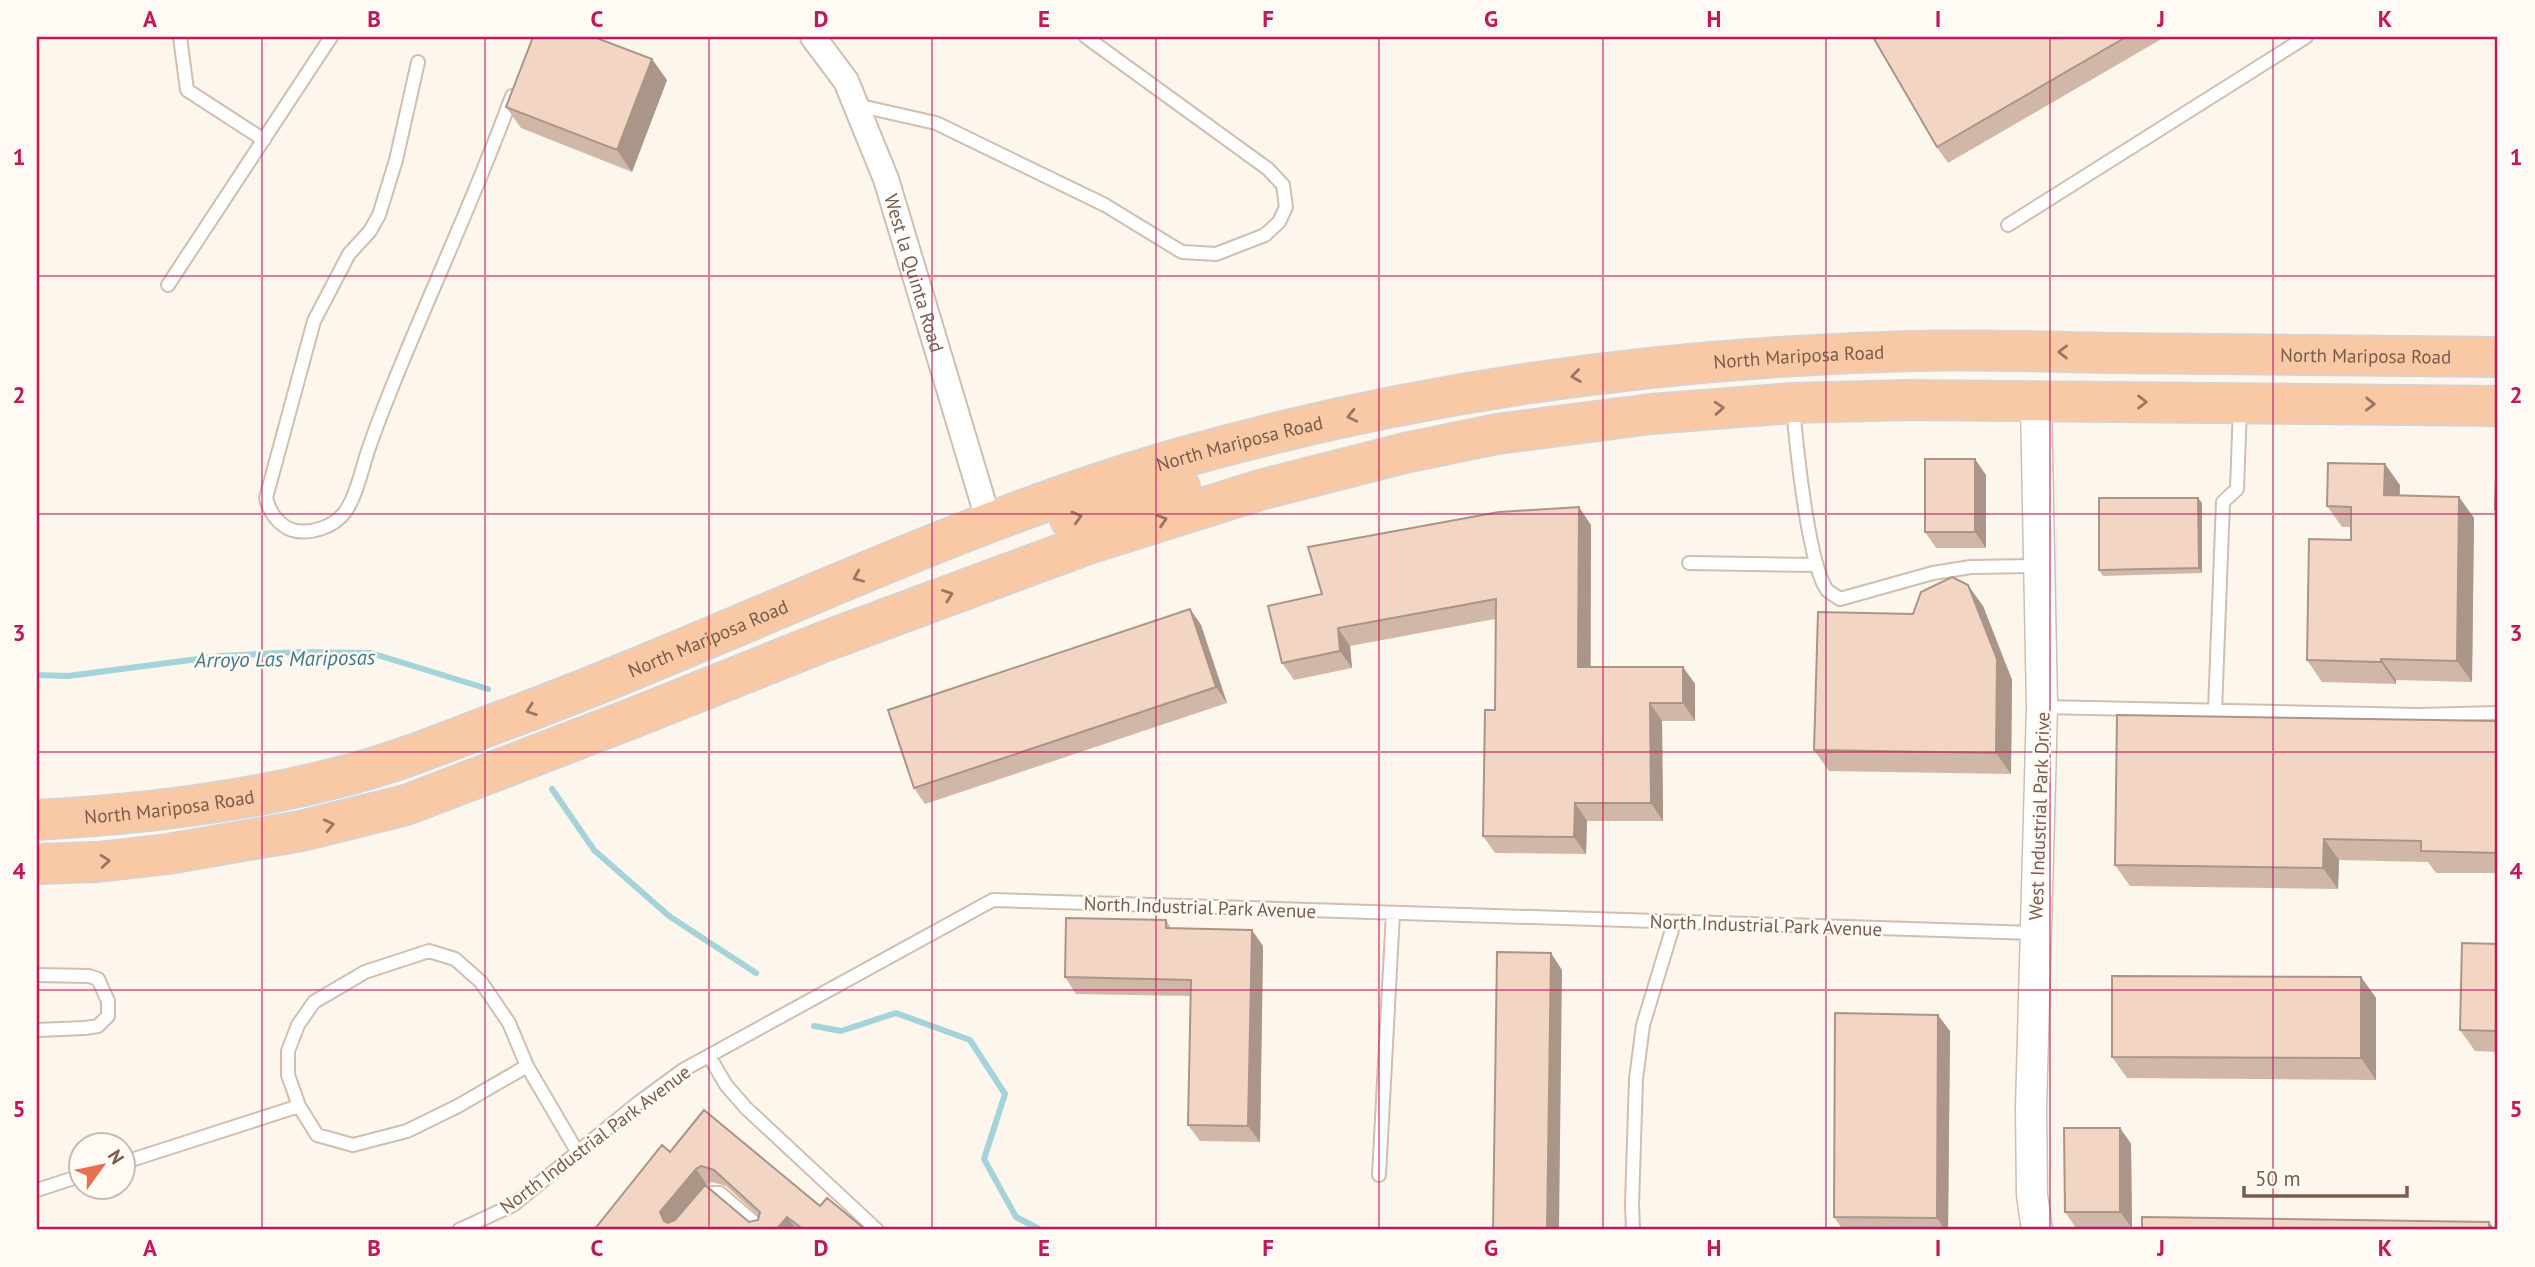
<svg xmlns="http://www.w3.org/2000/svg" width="2535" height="1267" viewBox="0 0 2535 1267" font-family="'PT Sans',sans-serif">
<rect width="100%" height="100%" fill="#fdf6ec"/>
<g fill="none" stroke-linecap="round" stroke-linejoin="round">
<path stroke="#a5d3da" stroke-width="6" d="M37,675L68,676L221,656L300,652L371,653L488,689
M552,789L594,850L669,916L756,973
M814,1026L841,1031L896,1013L970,1040L1005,1094L984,1159L1016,1217L1041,1230"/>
<g stroke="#d1beb0" stroke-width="16">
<path id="service" d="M180,37L187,90L264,140
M418,62L396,160L379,215L370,231L349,254L314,321L266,498C269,511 278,525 292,530C310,535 334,527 345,512C356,496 360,476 366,457C373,434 383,410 392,387C431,290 476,195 512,96
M856,105L936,123L1105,205L1182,252L1216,254L1265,235L1279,222L1286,207L1283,185L1268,169L1086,37
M2008,225L2306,37
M168,285L331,37
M1793,407C1796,442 1808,564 1827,590C1830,593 1836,596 1840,599L1933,573L1971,567L2038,566
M1689,563L1817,565
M2043,707L2419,715L2498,713
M2215,711L2223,502L2237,489L2240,406
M37,975L89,976L98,979L108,1001V1016L98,1026L85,1028L37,1030
M709,1056L726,1085L746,1108L877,1230
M527,1066L458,1106L407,1131L353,1145L317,1135L299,1106L288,1075V1051L298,1025L314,1002L365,972L429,951L455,959L481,982L509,1023L527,1066L578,1153
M122,1163L299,1106
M1379,1175L1393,913
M37,1190L80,1176
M703,1203L712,1193H720L763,1230
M459,1230L513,1205L638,1103L683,1070L993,900L2035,933
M1633,1230L1632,1204L1636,1079L1643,1025L1674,923"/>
</g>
<g stroke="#d1beb0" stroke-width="28">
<g id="minor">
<path id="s1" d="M813,37L846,81L886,179L989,522"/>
</g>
</g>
<g stroke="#d1beb0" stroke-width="33">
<path id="tertiary" d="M2036,402L2042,707L2031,1109L2032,1195L2037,1230"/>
</g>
<g stroke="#dad1cd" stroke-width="42">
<g id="trunk">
<path d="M1070,519L1180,487"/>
<path id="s2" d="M37,820C143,814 248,802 351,774C404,760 456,738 507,719C734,635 951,523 1184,457C1421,390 1666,357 1912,351C1980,349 2048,352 2116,353C2244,354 2371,356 2498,357"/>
<path d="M37,864L98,862L168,854L301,831L406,805L633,718L823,642L1088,544L1260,490L1405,453L1497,434L1651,414L1793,403L1908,400L2498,406"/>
</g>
</g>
<use href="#service" stroke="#fff" stroke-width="12"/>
<use href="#minor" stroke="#fff" stroke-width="24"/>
<use href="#tertiary" stroke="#fff" stroke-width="30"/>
<use href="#trunk" stroke="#f9c8a4" stroke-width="38"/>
</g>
<path fill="#d1b7a8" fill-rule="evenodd" d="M1873,37H2165L1948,163L1937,147Z
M667,80L632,172L521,128L506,107Z
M1986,475V548H1936L1925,532Z
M2400,485L2399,496L2459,497L2474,518L2472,682L2396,680V684L2322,682L2307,660L2351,540V527H2342L2327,506Z
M2198,498L2202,503V573L2103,576L2099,570Z
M1591,525V667H1683L1695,684V721H1662L1663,821H1587L1586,854L1495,853L1483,836L1495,710V619L1350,646L1352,668L1294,680L1282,663L1322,594Z
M1983,606L2012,680L2011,774L1829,771L1814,750Z
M1190,609L1201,625L1227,703L925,804L914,788Z
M2498,721V873H2436L2428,862L2339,860L2338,889L2130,886L2115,865Z
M1166,920L1171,928L1263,946L1260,1142L1200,1141L1188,1125L1190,996L1076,994L1065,977Z
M2498,944V1052L2475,1051L2460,1030Z
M2361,977L2376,998V1080L2127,1078L2112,1057Z
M1950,1031L1948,1230H1843L1834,1217Z
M2120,1128L2131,1144L2132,1228H2076L2065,1212Z
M670,1152L820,1206L866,1230H594ZM712,1182L726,1186L759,1216L758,1220L749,1222L706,1186Z"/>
<path fill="#aa9588" d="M652,59L667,80L632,172L617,150Z
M1975,459L1986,475V548L1975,532Z
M2385,464L2400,485L2399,516L2384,495Z
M2459,497L2474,518L2472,682L2457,661Z
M2198,498L2202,503V573L2199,568Z
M1579,507L1591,525L1590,684L1578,667Z
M1968,585L1983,606L2012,680L2011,774L1996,753Z
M1190,609L1201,625L1227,703L1216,687Z
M1338,628L1350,646L1352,668L1340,651Z
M2381,659L2396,680V684L2381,662Z
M1683,667L1695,684V721L1683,703Z
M1650,703L1662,721L1663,821L1651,803Z
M1575,803L1587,821L1586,854L1574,837Z
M2324,839L2339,860L2338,889L2323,868Z
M1252,930L1263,946L1260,1142L1248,1126Z
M1551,953L1562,970L1559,1230H1547Z
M2361,977L2376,998V1080L2361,1058Z
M1938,1015L1950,1031L1948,1230H1945L1937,1218Z
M2120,1128L2131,1144L2132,1228L2120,1212Z
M696,1169L707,1185L672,1228L664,1221L660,1212Z
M787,1217L797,1230H776Z
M2489,1222L2495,1230H2489Z"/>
<path fill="#f3d5c3" stroke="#aa9588" stroke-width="2" fill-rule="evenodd" d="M533,37H594L652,59L617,150L506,107Z
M1873,37H2126L1937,147Z
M1925,459H1975V532H1925Z
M2328,463L2385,464L2384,495L2459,497L2457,661L2381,659V662L2307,660L2309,539L2351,540V507L2327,506Z
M2496,481H2498V509H2495Z
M2099,498H2198L2199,568L2099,570Z
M1579,507L1578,667H1683V703H1650L1651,803H1575L1574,837L1483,836L1485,710H1495L1496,599L1338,628L1340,651L1282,663L1268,606L1322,594L1308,547L1499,512Z
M1952,577L1968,585L1997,659L1996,753L1814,750L1818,612L1913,614L1921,592Z
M1190,609L1216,687L914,788L888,710Z
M2117,715L2498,721V853L2421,851V841L2324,839L2323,868L2115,865Z
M1066,918L1166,920V928L1252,930L1248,1126L1188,1125L1191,980L1065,977Z
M2462,943L2498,944V1031L2460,1030Z
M1497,952L1551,953L1547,1230H1493Z
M2112,976L2361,977V1058L2112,1057Z
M1835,1013L1938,1015L1937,1218L1834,1217Z
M704,1110L820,1206L827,1198L866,1230H804L787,1217L776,1230H594L662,1145L670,1152ZM701,1166L714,1170L760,1212L758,1220L749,1222L705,1185L675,1220L668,1223L664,1221L660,1212L696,1169Z
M2064,1128H2120V1212H2065Z
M2142,1217L2489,1222V1230H2142Z"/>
<defs><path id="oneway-chevron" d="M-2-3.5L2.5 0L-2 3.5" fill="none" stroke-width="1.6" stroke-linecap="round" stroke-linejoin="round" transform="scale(1.75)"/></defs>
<g stroke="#9a7763">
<use href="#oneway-chevron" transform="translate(2063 352) rotate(-179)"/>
<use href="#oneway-chevron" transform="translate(1576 376) rotate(172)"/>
<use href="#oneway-chevron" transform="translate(2142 402)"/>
<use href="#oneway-chevron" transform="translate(2370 404) rotate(1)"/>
<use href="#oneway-chevron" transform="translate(1719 408) rotate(-4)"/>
<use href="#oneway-chevron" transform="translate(1352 416) rotate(167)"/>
<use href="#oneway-chevron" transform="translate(1077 517) rotate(-16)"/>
<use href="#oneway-chevron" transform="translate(1162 520) rotate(-18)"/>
<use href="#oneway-chevron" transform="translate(858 577) rotate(157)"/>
<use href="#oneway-chevron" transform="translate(948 595) rotate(-20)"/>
<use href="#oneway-chevron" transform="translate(531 710) rotate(160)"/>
<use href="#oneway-chevron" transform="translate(329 825) rotate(-13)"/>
<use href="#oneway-chevron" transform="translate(105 861) rotate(-5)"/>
</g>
<path fill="none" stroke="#c2185b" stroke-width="2" stroke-opacity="0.55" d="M262,37V1230M485,37V1230M709,37V1230M932,37V1230M1156,37V1230M1379,37V1230M1603,37V1230M1826,37V1230M2050,37V1230M2273,37V1230M37,276H2498M37,514H2498M37,752H2498M37,990H2498"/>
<g text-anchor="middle" stroke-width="5" stroke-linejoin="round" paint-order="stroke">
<g font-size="19" fill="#7a5c4d" stroke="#fffaf3">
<text dy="7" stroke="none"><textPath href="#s1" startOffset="259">West la Quinta Road</textPath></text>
<text dy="7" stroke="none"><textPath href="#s2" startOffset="2401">North Mariposa Road</textPath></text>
<text dy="7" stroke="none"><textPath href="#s2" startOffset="1834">North Mariposa Road</textPath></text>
<text dy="7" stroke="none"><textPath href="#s2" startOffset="1267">North Mariposa Road</textPath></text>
<text dy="7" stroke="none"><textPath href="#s2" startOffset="700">North Mariposa Road</textPath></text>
<text dy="7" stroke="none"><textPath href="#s2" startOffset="133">North Mariposa Road</textPath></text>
<text transform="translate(2039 816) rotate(-88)" y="7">West Industrial Park Drive</text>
<text transform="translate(1200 907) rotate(2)" y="7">North Industrial Park Avenue</text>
<text transform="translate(1766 925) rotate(2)" y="7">North Industrial Park Avenue</text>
<text transform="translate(595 1139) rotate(-37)" y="7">North Industrial Park Avenue</text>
</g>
<g font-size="21" font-style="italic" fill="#437c86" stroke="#fffaf3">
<text transform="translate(285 659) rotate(-1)" y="7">Arroyo Las Mariposas</text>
</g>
</g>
<rect width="2535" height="1267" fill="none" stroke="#fffaf3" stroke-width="77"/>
<g transform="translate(102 1166) rotate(57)"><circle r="33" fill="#fffaf3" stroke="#cabbb1" stroke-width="2"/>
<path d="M0-5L12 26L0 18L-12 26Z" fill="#e76f51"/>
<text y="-10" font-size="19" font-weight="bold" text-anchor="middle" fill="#7a5c4d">N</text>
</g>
<path d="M2244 1186v10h163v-10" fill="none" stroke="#7a5c4d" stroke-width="3.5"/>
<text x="2255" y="1186" font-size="21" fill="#7a5c4d" stroke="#fffaf3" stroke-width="5" paint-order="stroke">50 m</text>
<rect x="38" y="38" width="2458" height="1190" fill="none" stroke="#c2185b" stroke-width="2.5"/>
<g font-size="23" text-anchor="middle" font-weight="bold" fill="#c2185b">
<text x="150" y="27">A</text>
<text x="374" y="27">B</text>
<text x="597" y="27">C</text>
<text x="821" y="27">D</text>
<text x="1044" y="27">E</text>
<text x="1268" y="27">F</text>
<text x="1491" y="27">G</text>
<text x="1714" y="27">H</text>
<text x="1938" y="27">I</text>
<text x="2161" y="27">J</text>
<text x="2385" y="27">K</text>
<text x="19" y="165">1</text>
<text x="2516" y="165">1</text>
<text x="19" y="403">2</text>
<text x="2516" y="403">2</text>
<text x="19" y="641">3</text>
<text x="2516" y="641">3</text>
<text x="19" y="879">4</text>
<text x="2516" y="879">4</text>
<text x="19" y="1117">5</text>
<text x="2516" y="1117">5</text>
<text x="150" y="1256">A</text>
<text x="374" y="1256">B</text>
<text x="597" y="1256">C</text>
<text x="821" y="1256">D</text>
<text x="1044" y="1256">E</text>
<text x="1268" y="1256">F</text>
<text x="1491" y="1256">G</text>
<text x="1714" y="1256">H</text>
<text x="1938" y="1256">I</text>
<text x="2161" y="1256">J</text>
<text x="2385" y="1256">K</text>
</g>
</svg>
